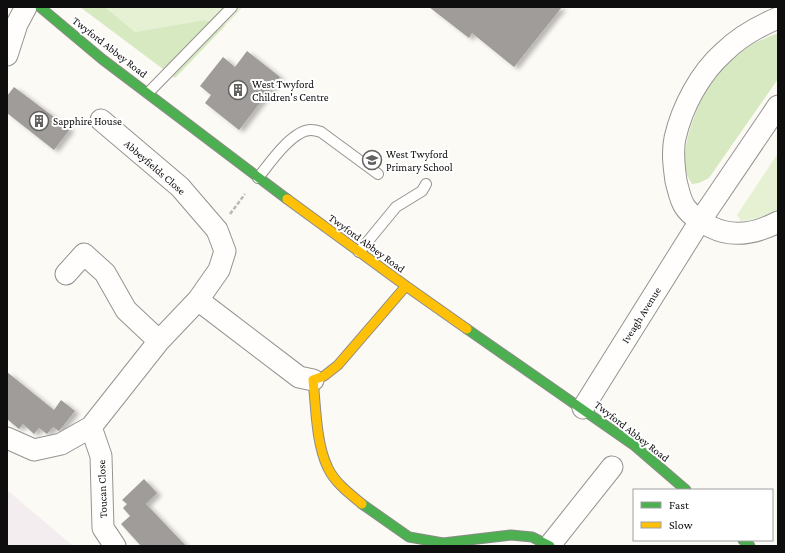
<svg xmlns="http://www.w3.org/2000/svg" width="785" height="553" viewBox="0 0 785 553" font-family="'Crimson Pro',serif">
<defs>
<filter id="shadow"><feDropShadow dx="4.5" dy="2.5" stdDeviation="2" flood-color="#0004"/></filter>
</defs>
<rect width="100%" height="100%" fill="#fcfaf4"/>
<path fill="#f3edf0" d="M7,490L73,546H7Z"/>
<path fill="#e6f1d4" d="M105,7H243L226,25L204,20L135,32Z
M778,153V209C767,216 754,220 741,221L737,215Z"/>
<path fill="#d7e9c1" d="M80,7H105L135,32L204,20L226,25L175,78Z
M778,33V79L709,178L699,183L692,184C688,178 685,171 685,164C683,141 698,102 711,83C719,71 732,58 745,49C754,42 767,38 778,33Z"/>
<path fill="#9f9c99" filter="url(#shadow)" d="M429,7H562L514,67L472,33L469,38Z
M247,51L280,77L239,130L205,103L211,95L200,86L223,57L235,67Z
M14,87L70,129L54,150L7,113V96Z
M7,372L54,410L61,400L75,411L59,431L53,427L47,434L39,428L34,434L23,424L19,429L7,419Z
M144,479L157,493L146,504L186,546H141L121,524L130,516L123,508L127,504L122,500Z"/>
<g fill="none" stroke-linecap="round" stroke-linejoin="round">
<g stroke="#959492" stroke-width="12">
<path id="lane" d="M148,93L232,7
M258,178C269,164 292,130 311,130C314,130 318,131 321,132L378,174
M359,252L396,207L422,191L426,184"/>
</g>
<g stroke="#959492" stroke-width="23">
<path id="street" d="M778,18C759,26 739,37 724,52C700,73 682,107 675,138C672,152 674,167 676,181C678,188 680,200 685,207C691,216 702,222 711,227C733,238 757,233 778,222
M7,55L17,24L26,7
M101,120L180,187L217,230L225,251L219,270L198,300
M66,274L84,254L105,273L126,310L159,341
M583,408L700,221L778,106
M91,427L159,341L198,300L299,377L313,380
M7,438L34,450L61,444L91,427L101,456L103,528L115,546
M550,545L612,467"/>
</g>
<g stroke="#8c8b88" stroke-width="11">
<path id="fast" d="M40,7L102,59L287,199
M467,329L635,446L686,490
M362,504L409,537L443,543L511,535L532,537L550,546
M743,540L750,546"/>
</g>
<g stroke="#8c8b88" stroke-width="11">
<path id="slow" d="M287,199L406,286L467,329
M362,504C350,494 335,483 328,468C316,444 316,407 313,380L324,376L338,365L406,286"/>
</g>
<path stroke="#b8b8b7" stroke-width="2.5" stroke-dasharray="4 2" stroke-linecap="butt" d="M230,214L245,194"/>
<use href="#lane" stroke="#fffefd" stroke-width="10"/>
<use href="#street" stroke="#fffefd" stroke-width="21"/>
<use href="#fast" stroke="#4caf50" stroke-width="9"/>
<use href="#slow" stroke="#ffc107" stroke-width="9"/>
</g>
<defs>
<g id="building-ring" transform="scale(1)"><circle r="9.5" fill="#fff" stroke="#61615e" stroke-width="1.5"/><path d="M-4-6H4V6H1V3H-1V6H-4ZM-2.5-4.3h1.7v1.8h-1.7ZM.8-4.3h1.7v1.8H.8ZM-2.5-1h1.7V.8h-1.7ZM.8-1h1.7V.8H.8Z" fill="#61615e"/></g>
<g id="school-ring" transform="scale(1)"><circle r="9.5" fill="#fff" stroke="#61615e" stroke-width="1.5"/><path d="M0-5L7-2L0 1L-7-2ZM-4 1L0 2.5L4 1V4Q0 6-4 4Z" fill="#61615e"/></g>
</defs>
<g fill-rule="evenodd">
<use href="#building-ring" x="238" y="90"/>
<use href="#building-ring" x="39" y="121"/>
<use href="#school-ring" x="372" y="160"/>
</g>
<g text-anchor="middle" stroke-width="4" stroke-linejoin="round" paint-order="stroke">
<g font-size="11" fill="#0e0e0e" stroke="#fff">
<text transform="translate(110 47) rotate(38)" y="4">Twyford Abbey Road</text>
<text transform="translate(155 167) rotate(41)" y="4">Abbeyfields Close</text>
<text transform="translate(367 243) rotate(36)" y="4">Twyford Abbey Road</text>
<text transform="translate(641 315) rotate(-58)" y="4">Iveagh Avenue</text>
<text transform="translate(632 431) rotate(38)" y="4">Twyford Abbey Road</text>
<text transform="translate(102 489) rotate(-92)" y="4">Toucan Close</text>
</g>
<g font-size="11" fill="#0e0e0e" stroke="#fff" text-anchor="start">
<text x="252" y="88">West Twyford<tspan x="252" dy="13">Children's Centre</tspan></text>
<text x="53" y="125">Sapphire House</text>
<text x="386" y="158">West Twyford<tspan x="386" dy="13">Primary School</tspan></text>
</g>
</g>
<rect width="785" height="553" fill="none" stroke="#0e0e0e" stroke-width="16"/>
<rect x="633" y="489" width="140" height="52" fill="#ffffff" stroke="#9f9f9f"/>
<rect x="641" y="502" width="20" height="6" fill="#4caf50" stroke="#9f9f9f"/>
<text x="669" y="509" font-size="12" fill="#0e0e0e">Fast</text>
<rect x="641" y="522" width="20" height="6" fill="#ffc107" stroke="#9f9f9f"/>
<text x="669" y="529" font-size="12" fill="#0e0e0e">Slow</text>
</svg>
